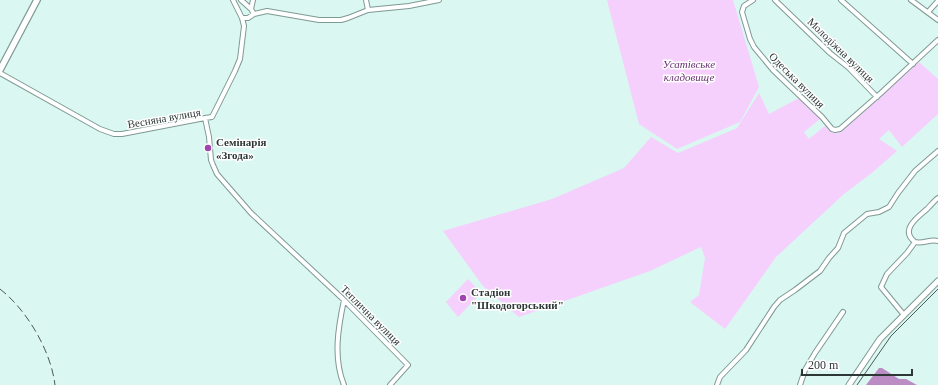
<svg xmlns="http://www.w3.org/2000/svg" width="938" height="385" viewBox="0 0 938 385" font-family="Georgia,serif">
<rect width="100%" height="100%" fill="#dbf7f1"/>
<path fill="#f6d0fc" d="M607,0H733L759,87L740,122L677,149L639,124Z
M919,62L938,79V114L902,147L889,130L879,139L897,151L873,172L844,194L776,257L725,329L690,302L699,295L705,258L701,247L650,271L519,317L483,286L443,231L552,199L624,168L651,137L678,153L737,128L759,93L769,114L799,98L820,119L804,132L809,139L826,125L837,134Z
M468,279L481,293L458,317L446,302Z"/>
<path fill="#bc8dc4" d="M879,368H882L899,379H906L917,385H866Z"/>
<g fill="none" stroke-linecap="round" stroke-linejoin="round">
<g stroke="#7f9994" stroke-width="6">
<path id="minor" d="M233,0L242,18H248L254,14L267,11L319,20H341L348,18L368,10L409,6L439,0
M241,0L251,9L254,14
M366,0L368,10
M753,0L744,6L742,12L750,39L754,47L773,70L822,117L832,129L835,130L840,129L881,93L938,40
M775,0L830,53L849,68L877,97
M841,0L913,64
M911,0L938,20
M251,9L253,0
M928,12L938,1
M0,73L100,129L114,134H122L205,118L209,137L211,160L213,165L217,174L251,213L344,300L408,365L390,385
M205,118L212,117L235,71L240,59L244,26L242,18
M915,242C899,230 918,217 927,209C931,205 934,201 938,198
M915,242C923,244 930,239 938,241
M904,315L881,287L887,274L907,253L915,242
M344,385C333,358 338,328 344,300
M717,385L720,377L746,350L774,307L780,300L795,290L820,271L829,258L838,248L844,233L867,214L879,212L889,207L898,193L915,171L938,151
M800,385L805,370L815,353L843,312"/>
</g>
<g stroke="#7f9994" stroke-width="7">
<path id="tertiary" d="M849,385L880,339L938,281"/>
</g>
<g stroke="#7f9994" stroke-width="8">
<path id="secondary" d="M0,70L37,0"/>
</g>
<use href="#minor" stroke="#fff" stroke-width="4"/>
<use href="#tertiary" stroke="#fff" stroke-width="5"/>
<use href="#secondary" stroke="#fff" stroke-width="5.5"/>
<path stroke="#4b5957" stroke-width="1" d="M857,385L891,336L938,289"/>
<path stroke="#4b5957" stroke-width="1" stroke-dasharray="8 4" stroke-linecap="butt" d="M0,289C27,310 51,351 55,385"/>
</g>
<g fill="#a044af" stroke="#fff" stroke-width="1.5">
<circle cx="208" cy="148" r="4"/>
<circle cx="463" cy="298" r="4"/>
</g>
<g text-anchor="middle" stroke-width="3" stroke-linejoin="round" paint-order="stroke">
<g font-size="11" fill="#2d3836" stroke="#fff">
<text transform="translate(841 50) rotate(44)" y="4">Молодіжна вулиця</text>
<text transform="translate(797 80) rotate(45)" y="4">Одеська вулиця</text>
<text transform="translate(164 118) rotate(-10)" y="4">Весняна вулиця</text>
<text transform="translate(371 315) rotate(45)" y="4">Теплична вулиця</text>
</g>
<g font-size="11" font-style="italic" fill="#682f72" stroke="#fff">
<text x="689" y="68">Усатівське<tspan x="689" dy="13">кладовище</tspan></text>
</g>
<g font-size="11" font-weight="bold" fill="#2d3836" stroke="#fff" text-anchor="start">
<text x="216" y="146">Семінарія<tspan x="216" dy="13">«Згода»</tspan></text>
<text x="471" y="296">Стадіон<tspan x="471" dy="13">"Шкодогорський"</tspan></text>
</g>
</g>
<path d="M802 369v6h110v-6" fill="none" stroke="#2d3836" stroke-width="2"/>
<text x="808" y="369" font-size="12" fill="#2d3836" stroke="#ffffff" stroke-width="3" paint-order="stroke">200 m</text>
</svg>
